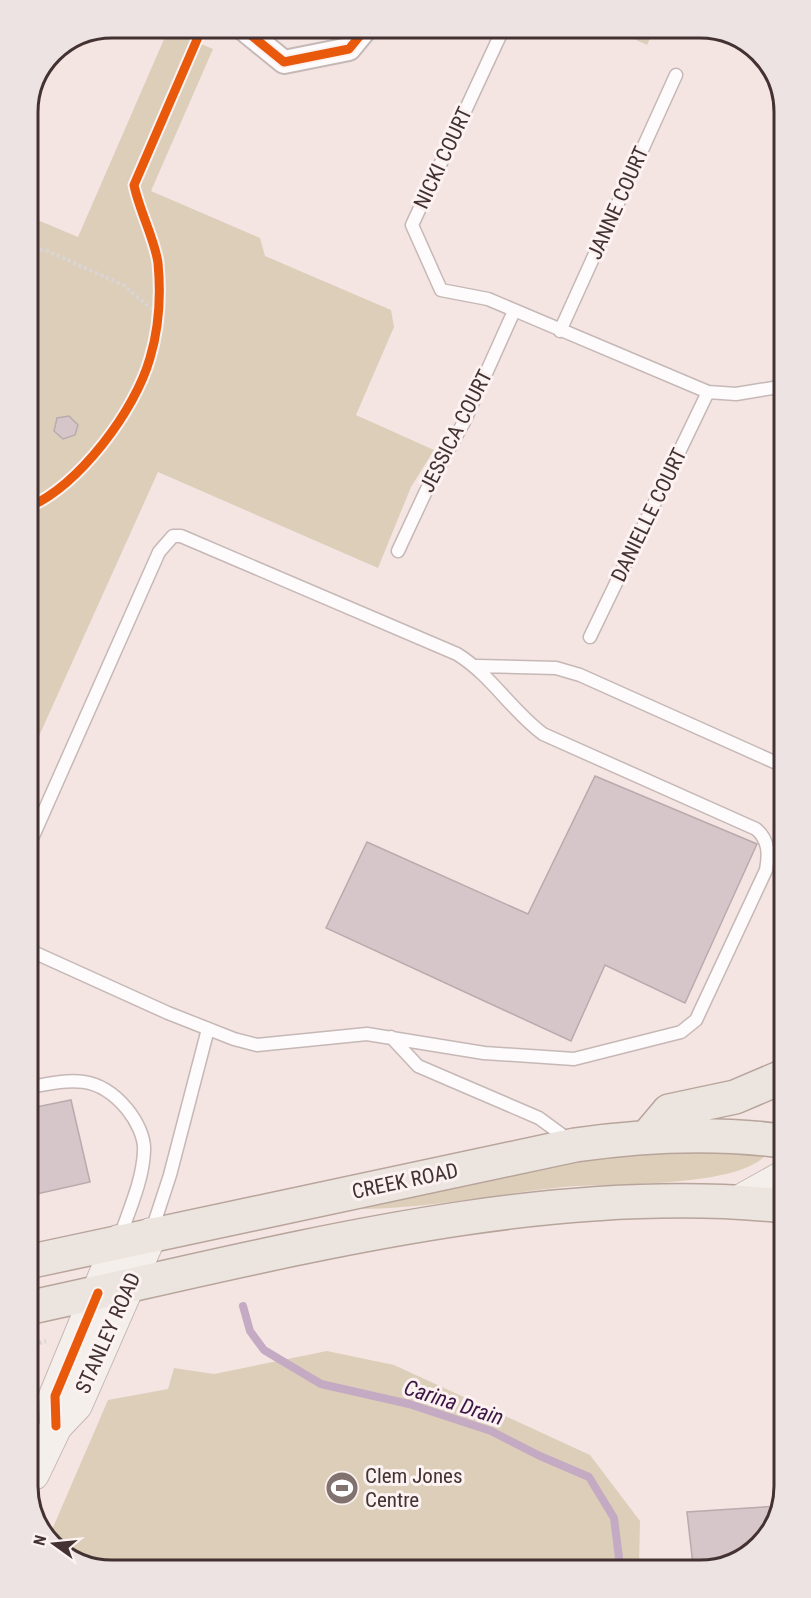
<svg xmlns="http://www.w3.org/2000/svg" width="811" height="1598" viewBox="0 0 811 1598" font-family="'Roboto Condensed',sans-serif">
<rect width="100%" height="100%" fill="#f4e5e3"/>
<path fill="#ddceba" d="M608,27H655L647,45Z
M168,30L213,49L151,191L260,238L265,256L391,310L394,327L356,415L434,450L411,487L378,568L158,472L30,756L28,216L78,237Z
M623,1148L764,1154V1157C731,1188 609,1183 563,1187C496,1194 430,1208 363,1209V1198Z
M327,1351L394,1365L590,1455L640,1521L639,1566L105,1571L60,1554L48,1539L108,1400L168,1389L174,1368L214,1374Z"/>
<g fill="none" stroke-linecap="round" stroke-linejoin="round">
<path stroke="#c4aac2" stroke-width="8" d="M243,1306L250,1331L264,1350L321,1384L409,1404L491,1431L540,1456L589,1477L614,1518L620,1566"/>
</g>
<path fill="#d6c6c9" stroke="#b9abad" stroke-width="1.5" d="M69,416L78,425L75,435L63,439L54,431L57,418Z
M595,776L757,844L685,1003L605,965L571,1041L326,928L367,842L528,914Z
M71,1100L90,1182L32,1195L31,1108Z
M778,1506L770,1534L732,1565H693L687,1512Z"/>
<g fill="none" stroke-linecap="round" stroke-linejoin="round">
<g stroke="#c6b8b6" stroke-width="15">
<path id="service" d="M504,27L412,225L441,290L488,299L708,392L736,394L779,387
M560,331L676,75
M398,551L426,491L465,420L514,311
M590,637L708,392
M477,666L556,668L580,675L781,765
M30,843L159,552L173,536H181L457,654C491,675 511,710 543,734L756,829C769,840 769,854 766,870L696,1020L681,1032L574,1059L484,1053L367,1034L257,1045L234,1039L168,1013L31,951
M391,1037L418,1066L539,1118L569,1140
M31,1087C72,1079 98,1074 127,1109C136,1120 145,1137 144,1151C143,1181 128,1212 119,1240
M151,1233L170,1175L208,1029"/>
</g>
<g stroke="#c6b8b6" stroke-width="26">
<path id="minor" d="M241,27L284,62L349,49L367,27"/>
</g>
<g stroke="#c6b8b6" stroke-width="34">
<path id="secondary" d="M740,1201L783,1177
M56,1426L55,1396L119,1241
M33,1474L56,1426L76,1405L151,1234"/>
</g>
<g stroke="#b7a49a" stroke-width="36">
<path id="primary" d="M647,1137L669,1111L735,1097L782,1077
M32,1261L575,1145C644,1135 714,1132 782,1141
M32,1307C269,1256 540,1180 783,1206"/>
</g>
<path stroke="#dad5d5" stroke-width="4" stroke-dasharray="3 3" stroke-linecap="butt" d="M28,248L45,250L123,285L159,315
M33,1345L46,1341"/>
<use href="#service" stroke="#fdfbfb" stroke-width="12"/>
<use href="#minor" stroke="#fdfbfb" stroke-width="22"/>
<use href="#secondary" stroke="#f5efec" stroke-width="32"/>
<use href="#primary" stroke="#ece4de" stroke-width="33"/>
<g stroke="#fbf2f1" stroke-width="13">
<path id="cycleway" d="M241,27L284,62L349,49L367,27
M29,507C79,485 135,411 150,358C159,328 161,295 158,263C155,240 139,210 134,185L199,35L210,27
M56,1426L55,1396L98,1293"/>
</g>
<use href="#cycleway" stroke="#e8590c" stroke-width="9"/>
</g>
<defs>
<g id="stadium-disc" transform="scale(1.725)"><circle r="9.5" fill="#81716f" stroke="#fbf2f1"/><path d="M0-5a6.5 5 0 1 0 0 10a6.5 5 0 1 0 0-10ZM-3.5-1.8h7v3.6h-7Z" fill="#fff"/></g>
</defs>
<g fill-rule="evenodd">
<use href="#stadium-disc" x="342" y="1488"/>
</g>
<g text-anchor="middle" stroke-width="6" stroke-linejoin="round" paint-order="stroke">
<g font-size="21" fill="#433231" stroke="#fbf2f1">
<text transform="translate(443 158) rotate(-65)" y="7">NICKI COURT</text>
<text transform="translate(618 203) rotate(-66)" y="7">JANNE COURT</text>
<text transform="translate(456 431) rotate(-63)" y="7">JESSICA COURT</text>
<text transform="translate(649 515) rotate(-64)" y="7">DANIELLE COURT</text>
<text transform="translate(405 1181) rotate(-12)" y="7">CREEK ROAD</text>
<text transform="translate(108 1333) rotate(-66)" y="7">STANLEY ROAD</text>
</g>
<g font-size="21" fill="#433231" stroke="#fbf2f1" text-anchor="start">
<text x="365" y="1483">Clem Jones<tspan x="365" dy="24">Centre</tspan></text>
</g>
<g font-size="22" font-style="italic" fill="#3d1644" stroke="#fbf2f1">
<text transform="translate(454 1402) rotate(18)" y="8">Carina Drain</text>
</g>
</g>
<path d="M0 0H811V1598H0ZM112 38H700A74 74 0 0 1 774 112V1486A74 74 0 0 1 700 1560H112A74 74 0 0 1 38 1486V112A74 74 0 0 1 112 38Z" fill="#ece3e2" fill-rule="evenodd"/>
<path fill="none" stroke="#433231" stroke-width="3" d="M112 38H700A74 74 0 0 1 774 112V1486A74 74 0 0 1 700 1560H112A74 74 0 0 1 38 1486V112A74 74 0 0 1 112 38Z"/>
<g transform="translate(54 1544) rotate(285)" stroke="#fbf2f1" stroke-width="4.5" paint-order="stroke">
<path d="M0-4.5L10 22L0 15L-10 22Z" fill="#433231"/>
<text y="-9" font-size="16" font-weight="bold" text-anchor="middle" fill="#433231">N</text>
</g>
</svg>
